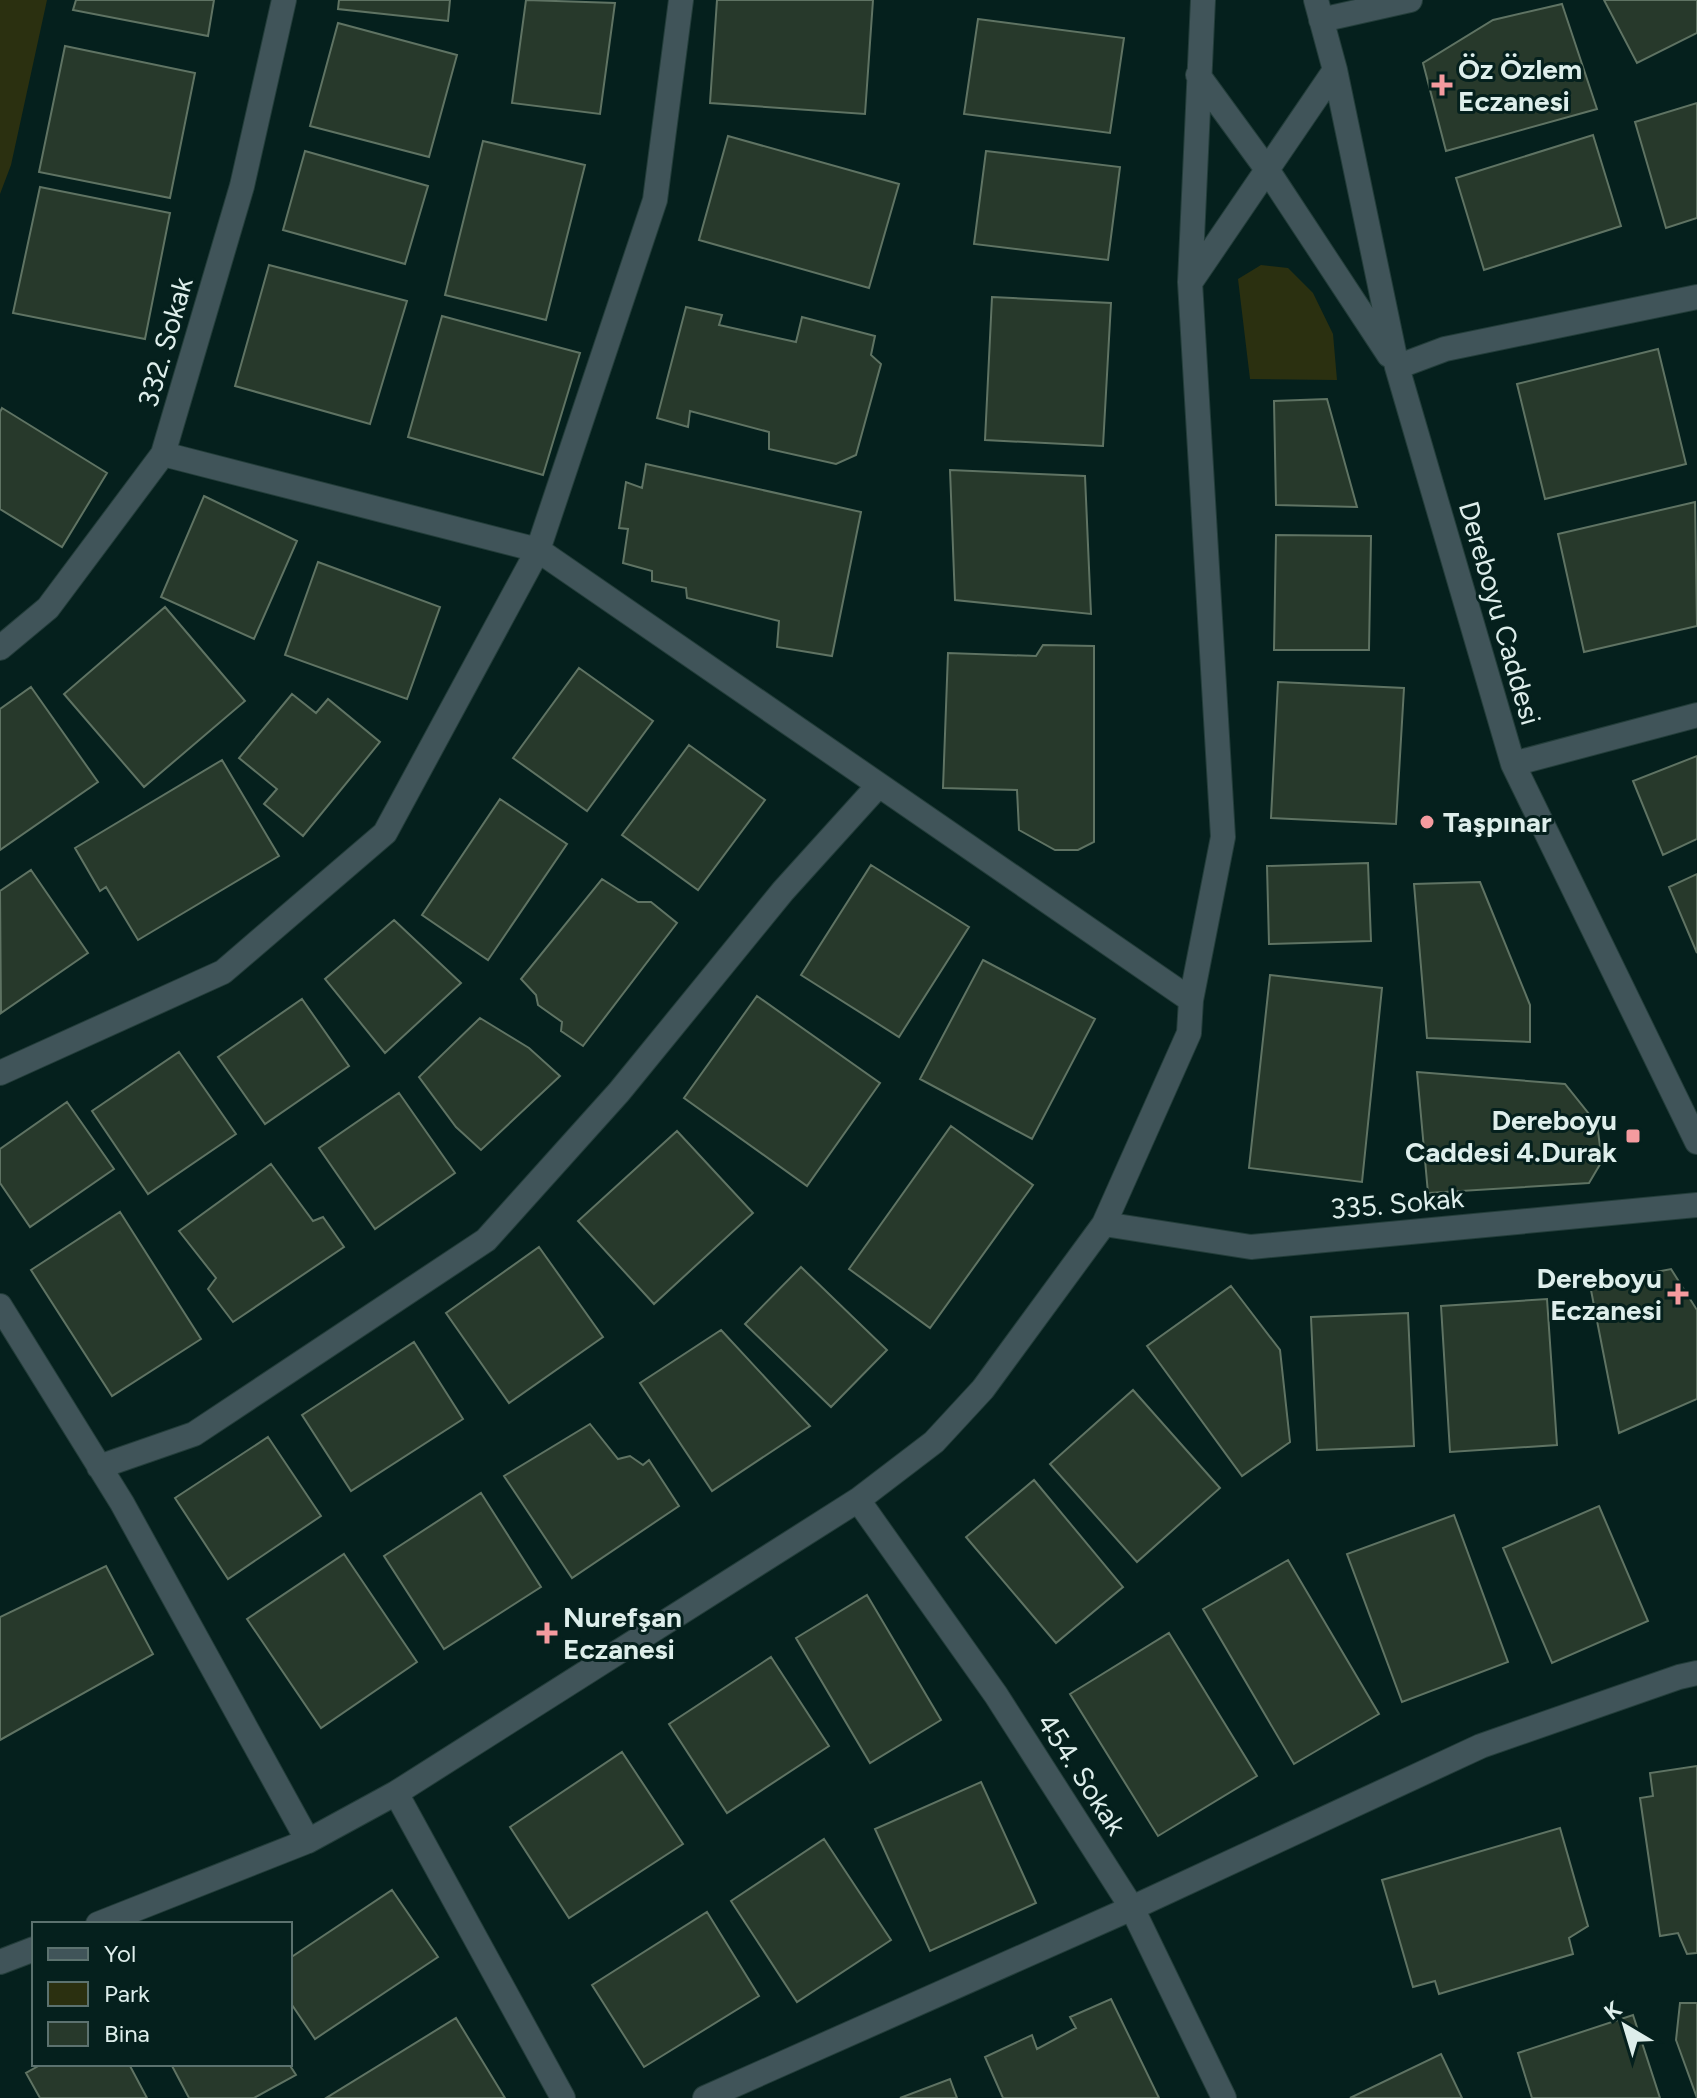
<svg xmlns="http://www.w3.org/2000/svg" width="1697" height="2098" viewBox="0 0 1697 2098" font-family="Figtree,sans-serif">
<rect width="100%" height="100%" fill="#05201d"/>
<path fill="#2b3010" d="M0,0H47L11,165L0,194Z
M1261,265L1288,268L1313,293L1333,334L1337,380L1250,379L1238,279Z"/>
<path fill="#27392b" stroke="#5f7363" stroke-width="2" d="M76,0H214L208,36L73,10Z
M339,0H450L448,21L338,9Z
M526,0L615,3L600,114L512,103Z
M717,0H873L865,114L710,103Z
M1604,0H1697V33L1637,63Z
M1562,4L1597,109L1446,151L1423,63L1493,20Z
M978,19L1124,38L1110,133L964,114Z
M338,23L457,55L429,157L310,126Z
M65,46L195,73L170,198L39,172Z
M1697,103V218L1666,228L1635,122Z
M1593,135L1621,226L1484,270L1456,178Z
M728,136L899,184L869,288L699,240Z
M483,141L585,165L546,320L445,295Z
M305,151L428,186L405,264L283,230Z
M986,151L1120,167L1108,260L974,244Z
M40,187L170,213L145,339L13,313Z
M269,265L407,301L370,424L235,386Z
M992,297L1111,303L1103,446L985,440Z
M686,307L722,315L719,325L796,342L802,317L875,336L871,355L881,364L856,455L836,464L769,449V432L690,411L688,427L657,418Z
M442,316L580,353L543,475L408,437Z
M1658,349L1686,464L1545,499L1517,384Z
M1327,399L1357,507L1276,505L1274,401Z
M2,408L107,473L62,547L0,509V412Z
M646,464L861,512L832,656L777,647L779,621L687,598L686,588L652,581V571L623,563L628,529L619,528L626,482L642,488Z
M950,470L1085,476L1091,614L955,600Z
M204,496L297,541L254,639L161,597Z
M1695,502L1697,626L1584,652L1558,534Z
M1276,535L1371,536L1369,650H1274Z
M318,562L440,607L407,699L285,655Z
M165,607L245,701L144,787L64,694Z
M1043,645L1094,646V842L1078,850H1055L1019,830L1017,790L943,788L948,653L1036,656Z
M579,668L653,721L587,811L513,758Z
M1278,682L1404,688L1396,824L1271,818Z
M31,687L98,782L0,850V709Z
M292,694L316,713L328,699L380,742L303,836L264,804L277,789L239,758Z
M689,745L765,800L698,890L622,835Z
M1697,756V839L1663,855L1633,781Z
M222,760L279,856L138,940L106,887L100,891L75,848Z
M500,799L567,844L488,960L422,915Z
M1368,863L1371,941L1269,944L1267,866Z
M871,865L969,927L899,1037L801,975Z
M31,870L88,953L1,1013L0,891Z
M1697,874V953L1669,887Z
M602,879L638,902H651L677,923L583,1046L561,1031L562,1022L538,1005L536,995L521,979Z
M1480,882L1530,1005V1042L1427,1038L1414,884Z
M394,920L461,983L385,1053L325,979Z
M983,960L1095,1019L1032,1139L920,1079Z
M1270,975L1382,988L1362,1182L1249,1168Z
M757,996L880,1083L807,1186L684,1098Z
M302,999L349,1066L265,1124L218,1057Z
M480,1018L529,1048L560,1076L481,1150L456,1127L419,1077Z
M179,1052L236,1134L148,1194L92,1111Z
M1417,1072L1565,1084L1597,1124L1602,1161L1589,1183L1428,1193Z
M399,1093L455,1173L375,1229L319,1148Z
M67,1102L114,1169L30,1227L0,1183V1149Z
M951,1126L1033,1185L930,1328L849,1269Z
M677,1131L753,1213L654,1304L578,1221Z
M271,1164L313,1221L323,1217L344,1247L233,1322L208,1289L216,1278L179,1231Z
M120,1212L201,1339L112,1396L31,1270Z
M539,1247L603,1337L509,1403L446,1313Z
M801,1267L887,1350L831,1407L745,1324Z
M1671,1269L1697,1310V1399L1619,1433L1590,1285Z
M1231,1286L1280,1350L1290,1442L1242,1476L1147,1346Z
M1547,1299L1557,1445L1450,1452L1441,1306Z
M1408,1313L1414,1446L1317,1450L1311,1317Z
M721,1330L810,1426L712,1491L640,1383Z
M414,1342L463,1419L351,1491L302,1415Z
M1133,1390L1220,1488L1137,1562L1050,1464Z
M590,1424L618,1459L630,1456L643,1465L649,1460L679,1506L572,1578L504,1476Z
M268,1437L321,1516L228,1579L175,1498Z
M1034,1480L1123,1587L1056,1643L966,1537Z
M481,1493L541,1587L444,1649L384,1556Z
M1599,1506L1648,1621L1552,1663L1503,1548Z
M1454,1515L1508,1662L1402,1702L1347,1554Z
M344,1554L417,1662L321,1728L247,1619Z
M1288,1560L1379,1714L1294,1764L1203,1609Z
M106,1566L153,1654L0,1740V1617Z
M867,1595L941,1720L870,1763L796,1638Z
M1169,1633L1257,1776L1158,1836L1070,1694Z
M771,1657L829,1746L727,1813L669,1724Z
M622,1752L683,1844L569,1918L510,1827Z
M1697,1766V1953L1687,1954L1678,1933L1660,1936L1640,1798L1653,1796L1650,1773Z
M981,1782L1036,1903L930,1951L875,1829Z
M1560,1828L1588,1926L1569,1938L1573,1954L1439,1994L1435,1981L1413,1987L1382,1880Z
M824,1839L891,1940L797,2002L731,1901Z
M392,1890L438,1957L315,2039L290,2002V1958Z
M707,1912L759,1996L644,2067L592,1985Z
M1111,1999L1159,2098H1003L985,2057L1032,2035L1037,2049L1076,2028L1070,2017Z
M1680,2003H1697V2098L1676,2040Z
M1633,2015L1660,2098H1532L1518,2053Z
M456,2018L505,2098H326Z
M1441,2054L1462,2098H1350Z
M42,2064H129L147,2098H40L26,2073Z
M171,2064H289L296,2075L254,2098H189Z
M950,2079L957,2098H900Z"/>
<g fill="none" stroke-linecap="round" stroke-linejoin="round">
<g stroke="#233d3a" stroke-width="26">
<path id="minor" d="M1316,0L1335,70L1397,367L1513,764L1697,1142
M1321,20L1410,0
M1198,75L1266,168L1389,355
M1192,280L1335,70
M1397,367L1445,349L1697,297
M163,454L538,550L1191,1000
M0,648L48,608L163,454L242,186L284,0
M1513,764L1697,715
M0,1073L223,972L385,833L538,550L655,200L681,0
M1104,1224L1251,1247L1697,1205
M0,1306L122,1503L308,1841
M99,1467L194,1434L486,1240L619,1092L783,891L878,786
M858,1500L996,1695L1132,1908L1224,2098
M396,1793L563,2098
M98,1924L308,1841L396,1793L858,1500L934,1442L983,1389L1104,1224L1189,1033L1191,1000L1223,837L1190,282L1203,0
M0,1962L34,1949
M705,2098L1132,1908L1481,1746L1679,1677L1697,1673"/>
</g>
<use href="#minor" stroke="#405459" stroke-width="24"/>
</g>
<g fill="#f49b9f" stroke="#05201d" stroke-width="3">
<path d="M1438 73h8v8h8v8h-8v8h-8v-8h-8v-8h8z"/>
<circle cx="1427" cy="822" r="8"/>
<rect x="1625" y="1128" width="16" height="16" rx="4"/>
<path d="M1674 1282h8v8h8v8h-8v8h-8v-8h-8v-8h8z"/>
<path d="M543 1621h8v8h8v8h-8v8h-8v-8h-8v-8h8z"/>
</g>
<g text-anchor="middle" stroke-width="6" stroke-linejoin="round" paint-order="stroke">
<g font-size="28" font-weight="bold" fill="#deeeeb" stroke="#05201d" text-anchor="start">
<text x="1458" y="79">Öz Özlem<tspan x="1458" dy="32">Eczanesi</tspan></text>
<text x="1443" y="832">Taşpınar</text>
<text x="1617" y="1130" text-anchor="end">Dereboyu<tspan x="1617" dy="32">Caddesi 4.Durak</tspan></text>
<text x="1662" y="1288" text-anchor="end">Dereboyu<tspan x="1662" dy="32">Eczanesi</tspan></text>
<text x="563" y="1627">Nurefşan<tspan x="563" dy="32">Eczanesi</tspan></text>
</g>
<g font-size="28" fill="#deeeeb" stroke="#05201d">
<text transform="translate(165 342) rotate(-74)" y="10">332. Sokak</text>
<text transform="translate(1500 613) rotate(74)" y="10">Dereboyu Caddesi</text>
<text transform="translate(1397 1203) rotate(-5)" y="10">335. Sokak</text>
<text transform="translate(1082 1774) rotate(57)" y="10">454. Sokak</text>
</g>
</g>
<rect x="32" y="1922" width="260" height="144" fill="#05201d" stroke="#5c726f" stroke-width="2"/>
<rect x="48" y="1948" width="40" height="12" fill="#405459" stroke="#5c726f" stroke-width="2"/>
<text x="104" y="1962" font-size="24" fill="#deeeeb">Yol</text>
<rect x="48" y="1982" width="40" height="24" fill="#2b3010" stroke="#5c726f" stroke-width="2"/>
<text x="104" y="2002" font-size="24" fill="#deeeeb">Park</text>
<rect x="48" y="2022" width="40" height="24" fill="#27392b" stroke="#5c726f" stroke-width="2"/>
<text x="104" y="2042" font-size="24" fill="#deeeeb">Bina</text>
<g transform="translate(1625 2026) rotate(322)" stroke="#05201d" stroke-width="6" paint-order="stroke">
<path d="M0-6L14 30L0 20L-14 30Z" fill="#deeeeb"/>
<text y="-12" font-size="22" font-weight="bold" text-anchor="middle" fill="#deeeeb">K</text>
</g>
</svg>
